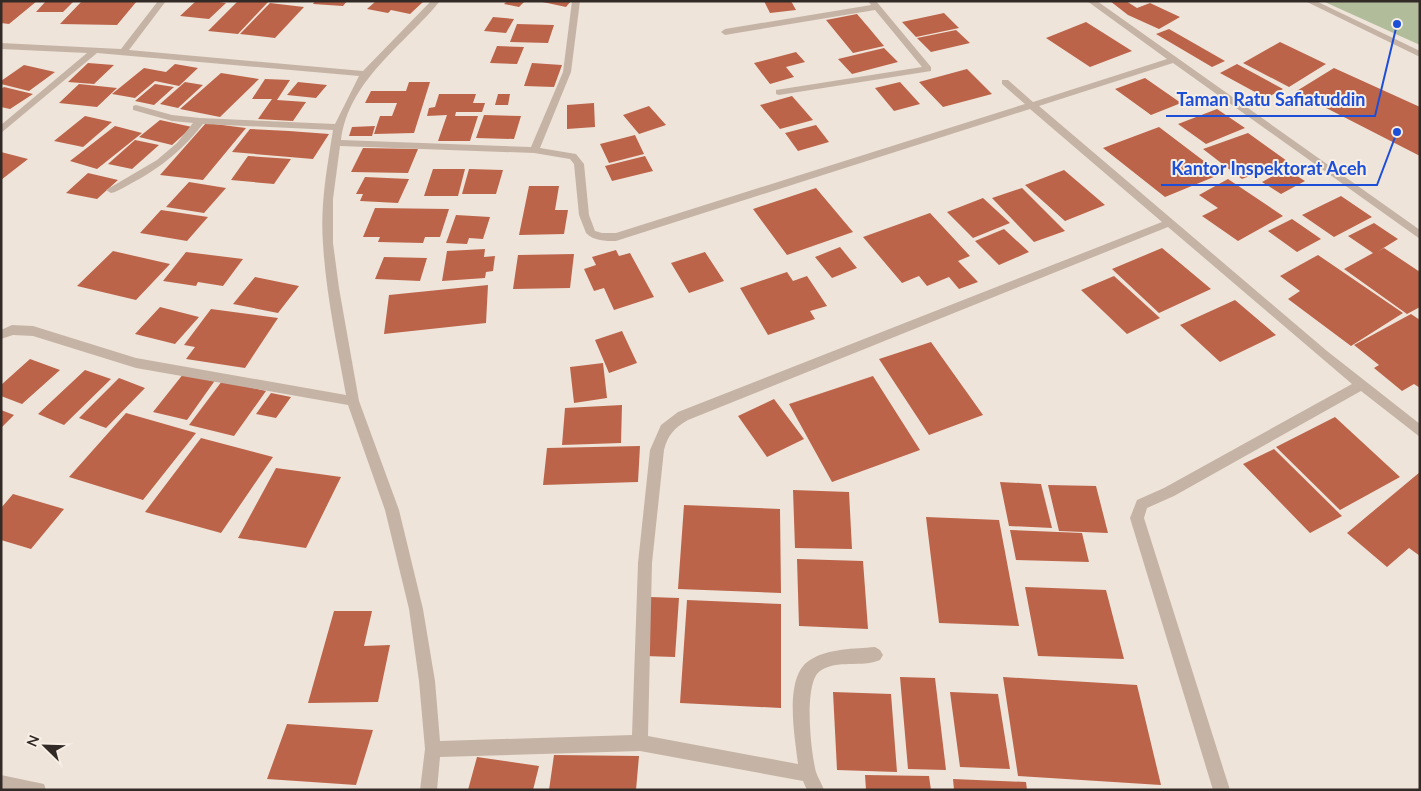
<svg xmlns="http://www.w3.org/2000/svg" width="1421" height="791" viewBox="0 0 1421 791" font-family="Lato,sans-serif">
<rect width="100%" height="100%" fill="#efe4d9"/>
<path fill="#b1bc9a" d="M1323,1H1420V45L1327,3Z"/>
<path fill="#bc644a" d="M1,1H37L9,24L1,23Z
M46,1H74L63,12H36Z
M82,1H137L117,25L60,24Z
M196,1H212L226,3L209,19L180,16Z
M238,1H269L238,34L208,31Z
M315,1H347L343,6L313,4Z
M376,1H424L410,14L391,10L388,13L367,9Z
M507,1H525L519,7L504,4Z
M538,1H571L566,7Z
M764,1H791L796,10L770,13Z
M1110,1H1126L1137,8L1150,3L1180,17L1159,29L1128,15Z
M270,3L304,7L275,38L240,34Z
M944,13L959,28L916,37L902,22Z
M857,14L869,28L884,46L853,53L826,20Z
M493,17L514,19L506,33L484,31Z
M1086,22L1132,51L1090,67L1046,38Z
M517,24L554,25L548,43L510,42Z
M1169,29L1225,61L1212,67L1156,34Z
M956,30L970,43L931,52L917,38Z
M1280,42L1326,64L1289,87L1243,63Z
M497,46L524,47L517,64L490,63Z
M884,48L898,62L852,74L838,59Z
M796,52L805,62L786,67L794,77L770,84L754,63Z
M88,63L114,65L94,84L68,82Z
M532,63L562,65L554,87L524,86Z
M175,64L198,68L179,86L155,81L135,98L112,94L144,68L166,72Z
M1237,64L1283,89L1266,98L1220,73Z
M24,65L55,72L29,91L1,84V81Z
M1334,68L1420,107V156L1295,92Z
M967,69L992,94L943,107L919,82Z
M221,73L259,79L220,117L180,109Z
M1145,78L1181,103L1151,115L1115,89Z
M265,79L290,80L277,100L306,102L293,121L258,119L272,99H252Z
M185,82L203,85L178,108L160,104Z
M298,82L327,85L316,98L287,95Z
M409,82H430L414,133L374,134L380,116H392L397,103H365L371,91H406Z
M900,82L920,104L894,111L875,88Z
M79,84L117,88L97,107L59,103Z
M155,84L174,87L154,105L135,101Z
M4,87L33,94L10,109L1,107V89Z
M439,94H476L473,103H485L482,112H456L455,116H478L470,141H438L447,115L427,116L429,108L435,107Z
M498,94H510L508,105H495Z
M792,96L813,120L780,129L760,105Z
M594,103L595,127L567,129V105Z
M649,106L666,125L639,134L623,115Z
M1217,109L1245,128L1206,144L1178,124Z
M484,115L521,116L514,139L476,138Z
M85,116L112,122L83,147L54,141Z
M160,120L192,127L172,145L139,137Z
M206,123L246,128L203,180L160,175Z
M816,125L829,142L798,151L785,133Z
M115,126L142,133L97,169L70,161Z
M375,126L372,136H349L352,127Z
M1159,127L1221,174L1165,197L1103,148Z
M250,129L289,131L329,134L313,159L232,152Z
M1248,133L1287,161L1242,179L1203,149Z
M635,135L644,154L609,163L600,144Z
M135,140L159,145L132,169L108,164Z
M363,148L418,149L408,173L351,172Z
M1,152L28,159L1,180Z
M248,156L291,159L274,184L231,180Z
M645,156L653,171L612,181L605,166Z
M433,169H465L458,196H424Z
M469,169L503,170L496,194H462Z
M1286,169L1305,181L1281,194L1262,182Z
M1064,170L1105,205L1065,221L1025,185Z
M88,173L118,180L97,199L66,193Z
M365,177L409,179L398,203L360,201L363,194H356Z
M1228,179L1283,216L1238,241L1202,216L1218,208L1199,195Z
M189,182L226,188L204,213L166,207Z
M529,186H559L555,210H568L564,234L519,235Z
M816,188L853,232L787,255L753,209Z
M1022,188L1065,231L1034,242L992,198Z
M1341,196L1372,217L1334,237L1302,215Z
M983,198L1010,223L973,238L947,212Z
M375,208L449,209L440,237H425L423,243L378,242L380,237H363Z
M161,210L208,217L187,241L140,233Z
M930,213L970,256L958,261L978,282L959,289L949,277L927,286L919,276L902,283L863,237Z
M456,215L490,217L483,239L469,238L467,244L446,243Z
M1292,219L1321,239L1297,252L1268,231Z
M1374,223L1398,239L1377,252L1384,248L1420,272V307L1407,314L1344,269L1373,253L1348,236Z
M1004,229L1029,252L999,265L975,241Z
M840,247L857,268L832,278L815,257Z
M1162,248L1211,289L1159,313L1112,269Z
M485,249L484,257L495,256L493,271L486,272L485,278L442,281L447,251Z
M616,250L619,256L630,253L654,297L614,310L604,288L594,291L584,269L596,265L592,257Z
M113,251L170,264L136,300L77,286Z
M186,252L243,259L223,286L198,282L196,286L163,281Z
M705,252L724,281L689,293L671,263Z
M574,254L570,288L513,289L518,255Z
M1318,255L1403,313L1351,346L1288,299L1300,291L1280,276Z
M384,257L427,258L420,281L375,279Z
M787,272L793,281L807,276L827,306L810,311L815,319L768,335L740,288Z
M1114,276L1160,318L1127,334L1081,290Z
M255,277L299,286L278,313L233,304Z
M488,285L486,323L384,334L389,295Z
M1235,300L1276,335L1220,362L1180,325Z
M160,307L199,317L175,344L135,334Z
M211,309L278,318L245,368L186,359L195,347L184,345Z
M1411,314L1420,320V388L1414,384L1402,391L1374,368L1379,365L1354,345Z
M622,331L637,363L609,373L595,340Z
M931,342L983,415L929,435L879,359Z
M30,359L60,370L22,404L1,396V385Z
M603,363L607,398L574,403L570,367Z
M85,370L111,379L64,425L38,414Z
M184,373L216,379L187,420L153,412Z
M873,376L920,450L832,482L789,404Z
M119,378L145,388L106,428L79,418Z
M222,381L266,391L234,436L189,425Z
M271,393L291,397L276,418L256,414Z
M774,399L804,439L767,457L738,416Z
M622,405L621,443L562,445L565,408Z
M1,410L14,415L1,428Z
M126,413L196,433L143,500L69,477Z
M1335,417L1400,477L1340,510L1276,447Z
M201,438L273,457L221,533L145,512Z
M640,446L638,482L543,485L547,448Z
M1274,449L1342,516L1310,533L1243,464Z
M276,468L341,477L306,548L238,538Z
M1420,472V556L1409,548L1387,567L1347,533Z
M1000,482L1041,484L1052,528L1009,526Z
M1048,485L1096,486L1108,533L1059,531Z
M793,490L849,492L852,549L795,548Z
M13,494L64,509L31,549L1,540V508Z
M684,505L780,509L781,593L678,589Z
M926,517L999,520L1019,626L939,623Z
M1010,530L1082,533L1089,562L1016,560Z
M797,559L863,561L868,629L799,626Z
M1025,587L1106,590L1124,659L1038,656Z
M650,597L679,598L675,657L644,656Z
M687,600L781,604V708L680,703Z
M334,611H372L364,646L390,645L378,702L308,703Z
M900,677L935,678L946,770L908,769Z
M1003,677L1137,685L1161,785L1018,776Z
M833,692L891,694L897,772L837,770Z
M950,692L998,694L1010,769L960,767Z
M287,724L373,730L356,785L267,779Z
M554,755L639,756L636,790H549Z
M477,757L539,766L533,790H468Z
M865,775L929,776L931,790H866Z
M953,779L1026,782L1027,790H954Z"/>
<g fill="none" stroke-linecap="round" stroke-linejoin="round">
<path fill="#c5b4a6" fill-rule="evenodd" d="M158,1H166L129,50L363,71L431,1H440C404,45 349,80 341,140L531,147L563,72L572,1H580L571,72L540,148L576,154L584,164L589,215L595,231L602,233H616L1025,104L1002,84V80H1008L1033,102L1167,59L1087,1H1097L1420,230V239L1173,63L1039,106L1327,351L1420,424V437L1361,391L1174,496L1147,508L1144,518L1230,790H1213L1130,518L1137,500L1164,488L1352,384L1168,227L688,420C674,428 668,435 664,450L652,563L648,736L798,764C795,738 783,676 810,660C829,648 854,649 875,647L880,650L883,655L880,660C862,668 837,659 820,671C803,683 811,753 816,772C818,778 822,784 824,790H807L803,781L640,751L440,757L437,790H420L425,749L419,681L409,609L385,510L348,405L136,368L33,336L13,335L1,339V330L12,325L33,326L136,358L346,395C337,345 326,294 323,244C320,205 327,168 333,130L203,124C177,157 151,174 115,192L111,193L106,190L157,160L177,143L193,123L172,121L133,110V106L136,105L172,115L200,118L335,124L359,76L97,53L1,133V125L87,53L1,49V43L121,49ZM1030,109L1162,222L678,412L661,425L650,450L638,563L632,735L440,741L435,681L423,609L399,510L359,401L339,288L333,243V199L340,146L534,153L570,159L574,164L579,215L586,233C594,241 605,241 616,241Z
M868,1H876L931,67V71L779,95L776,94V90L922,67L875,10L725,35L721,32L725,29L871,5Z
M1305,1H1316L1420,51V57Z
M1,775L44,784L46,790H1Z"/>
</g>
<path fill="none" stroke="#1d4ed8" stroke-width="2" d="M1397 24L1375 116H1166M1397 132L1377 185H1161"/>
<g fill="#1d4ed8" stroke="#f7eee5" stroke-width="2">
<circle cx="1397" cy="24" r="5"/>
<circle cx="1397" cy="132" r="5"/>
</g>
<g font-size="18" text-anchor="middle" font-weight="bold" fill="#1d4ed8" stroke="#f7eee5" stroke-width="4" stroke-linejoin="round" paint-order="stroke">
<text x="1271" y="106">Taman Ratu Safiatuddin</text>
<text x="1269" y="175">Kantor Inspektorat Aceh</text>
</g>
<rect width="1421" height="791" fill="none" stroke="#322a26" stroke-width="5"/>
<g transform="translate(45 746) rotate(293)" stroke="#f7eee5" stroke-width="4" paint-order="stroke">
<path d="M0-4L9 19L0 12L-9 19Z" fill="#322a26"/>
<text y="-8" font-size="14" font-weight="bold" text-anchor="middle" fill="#322a26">N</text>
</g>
</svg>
